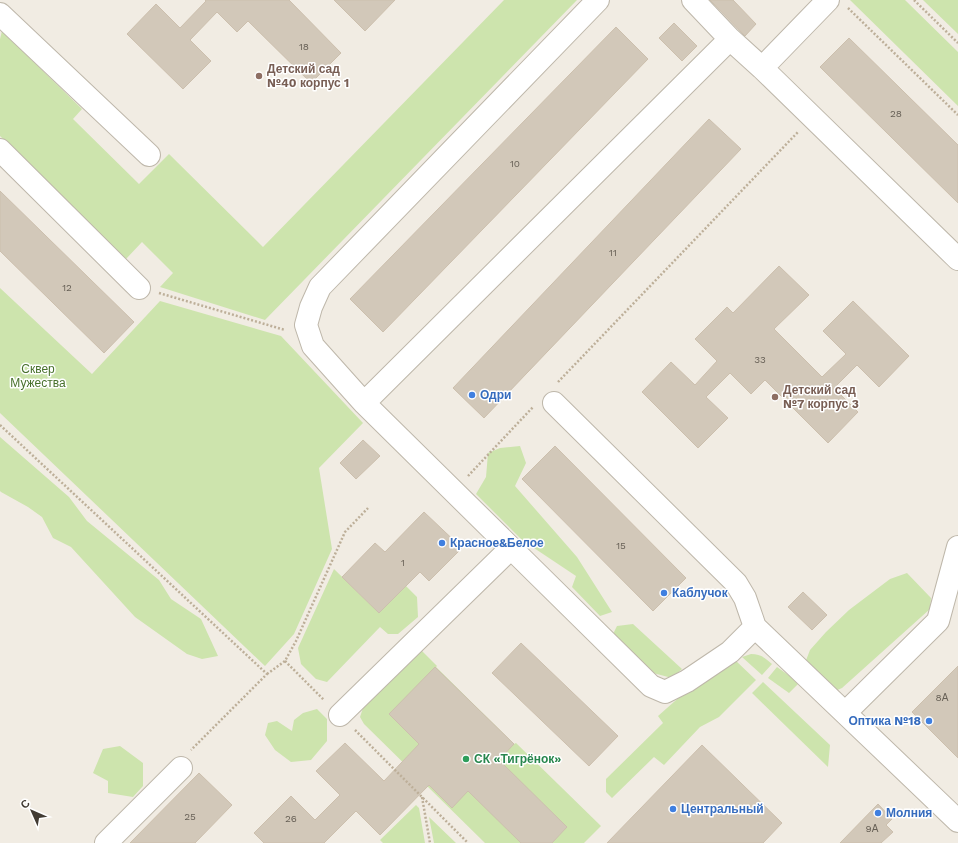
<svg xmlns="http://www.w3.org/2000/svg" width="958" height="843" viewBox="0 0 958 843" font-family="'Work Sans',sans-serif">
<rect width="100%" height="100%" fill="#f1ece3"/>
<path fill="#cde4ad" d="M504,0H577L265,320L160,287L173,273L142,242L126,259L0,136V39L2,31L82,109L73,119L139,184L169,154L263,247Z
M850,0H905L958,52V106Z
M923,0H958V34Z
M0,288L92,374L160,301L281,336L363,423L319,468L332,549L294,634L265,666L0,413Z
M0,437L69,497L87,521L159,580L171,599L201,619L218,656L202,659L187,654L135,617L71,547L53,538L42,517L28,507L1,492L0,491Z
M520,446L526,463L515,486L577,557L612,612L600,616L572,587L576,576L522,540L476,494L486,477L488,453L500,448Z
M334,569L379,613L406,586L417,597L418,617L398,634H388L380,627L327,682L316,679L301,664L298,648Z
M907,573L931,598L930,609L842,688L833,692L805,663L810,650L826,632L849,610L890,579Z
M633,624L682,669L672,678L653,673L622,645L613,634L617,626Z
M421,650L437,666L436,667L514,744L516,743L601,826L584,843H485L364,724L360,717L363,708Z
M751,654C761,654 765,658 772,664L762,675L742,657Z
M735,660L756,680L719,717L700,727L664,765L654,757L612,798L606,792V779L663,723L658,716L692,686Z
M777,667L791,677L798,684L789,693L768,678Z
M763,682L830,745L828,767L752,693Z
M317,709L327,719V741L311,760L291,762L275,750L265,735L268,723L277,721L292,731L294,720L303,713Z
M120,746L143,763V786L133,797L108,793V781L93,773L103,749Z
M416,805L419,808L425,843H383L380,840Z
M429,817L456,843H434Z"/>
<path fill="#d2c8b9" stroke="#ccbfad" d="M205,0H289L341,53L311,83L248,21L237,32L217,12L190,40L211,61L183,89L127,34L156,4L180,28L206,1Z
M334,0H395L365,31Z
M710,0H733L756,24L745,36Z
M674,23L697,46L682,61L659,38Z
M616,27L648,59L383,332L350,299Z
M849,38L958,145V203L820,67Z
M709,119L741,149L484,418L453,388Z
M0,191L134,322L104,353L0,251Z
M779,266L809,295L774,329L822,377L846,354L823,331L853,301L909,356L879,387L857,365L834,388L858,412L828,443L765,380L751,394L730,373L706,397L728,418L698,448L642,392L671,362L695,385L717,361L695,339L727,307L733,313Z
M363,440L380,456L356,479L340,463Z
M555,446L686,578L653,611L522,479Z
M424,512L462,548L429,581L420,572L379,613L342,577L375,543L385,552Z
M803,592L827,615L812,630L788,607Z
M521,643L618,736L589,766L492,673Z
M958,666V758L912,712Z
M435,667L514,744L499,760L567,827L552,843H521L468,791L452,808L429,785L380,835L356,811L324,843H264L254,833L291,796L315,820L340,795L316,771L345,743L384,781L419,744L389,714Z
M702,745L782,823L763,843H607Z
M199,773L232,805L195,843H130Z
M878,804L892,819L886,825L893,832L881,843H840Z"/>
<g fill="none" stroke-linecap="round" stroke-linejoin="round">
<g stroke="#beb7aa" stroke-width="24">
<path id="minor" d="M598,0L320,287L311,307L306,325L313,346L364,403L651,686L665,692L687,681L730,652L755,627L958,821
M693,0L730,39L762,68L958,259
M0,14L149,155
M762,68L828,0
M0,150L139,288
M364,403L730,39
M554,403L736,583L745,598L755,627
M845,713L938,621L958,547
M340,715L511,548
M106,843L181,768"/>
</g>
<path stroke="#bdaf99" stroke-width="2.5" stroke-dasharray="2 2" stroke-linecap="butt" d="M914,0L958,43
M848,8L958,115
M159,293L285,330
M558,382L798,132
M0,425L267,674L191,750
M468,476L533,407
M285,661L324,700
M267,674L285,661L296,641L345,532L368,508
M355,730L468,843
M422,797L430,843"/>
<use href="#minor" stroke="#fff" stroke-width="22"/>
</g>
<g fill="#8d6e63" stroke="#fff" stroke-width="1.5">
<circle cx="259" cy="76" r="4"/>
<circle cx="775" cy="397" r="4"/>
</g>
<g fill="#3f7fe0" stroke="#fff" stroke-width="1.5">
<circle cx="472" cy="395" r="4"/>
<circle cx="442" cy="543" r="4"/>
<circle cx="664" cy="593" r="4"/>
<circle cx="929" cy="721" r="4"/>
<circle cx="673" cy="809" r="4"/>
<circle cx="878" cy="813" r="4"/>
</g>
<circle fill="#2e9e5b" stroke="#fff" stroke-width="1.5" cx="466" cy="759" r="4"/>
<g text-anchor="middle" stroke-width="3" stroke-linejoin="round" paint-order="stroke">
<g font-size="10" fill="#665f55">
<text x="304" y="50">18</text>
<text x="896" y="117">28</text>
<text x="515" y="167">10</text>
<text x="613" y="256">11</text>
<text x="67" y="291">12</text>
<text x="760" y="363">33</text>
<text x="621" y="549">15</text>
<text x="403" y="566">1</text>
<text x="942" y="701">8А</text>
<text x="190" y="820">25</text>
<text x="291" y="822">26</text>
<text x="872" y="832">9А</text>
</g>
<g font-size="12" font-weight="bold" fill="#785e54" stroke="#fff" text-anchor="start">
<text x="267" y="73">Детский сад<tspan x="267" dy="14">№40 корпус 1</tspan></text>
<text x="783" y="394">Детский сад<tspan x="783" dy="14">№7 корпус 3</tspan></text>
</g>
<g font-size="12" fill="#47702b" stroke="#fff">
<text x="38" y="373">Сквер<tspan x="38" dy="14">Мужества</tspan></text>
</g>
<g font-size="12" font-weight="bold" fill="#366cbe" stroke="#fff" text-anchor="start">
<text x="480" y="399">Одри</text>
<text x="450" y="547">Красное&amp;Белое</text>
<text x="672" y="597">Каблучок</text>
<text x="921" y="725" text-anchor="end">Оптика №18</text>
<text x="681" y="813">Центральный</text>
<text x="886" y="817">Молния</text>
</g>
<g font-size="12" font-weight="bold" fill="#27864d" stroke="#fff" text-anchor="start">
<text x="474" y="763">СК «Тигрёнок»</text>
</g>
</g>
<g transform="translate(32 811) rotate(315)" stroke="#ffffff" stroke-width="3" paint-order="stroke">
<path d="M0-3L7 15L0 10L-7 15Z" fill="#423c34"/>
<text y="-6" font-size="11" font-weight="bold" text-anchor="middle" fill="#423c34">С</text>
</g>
</svg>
